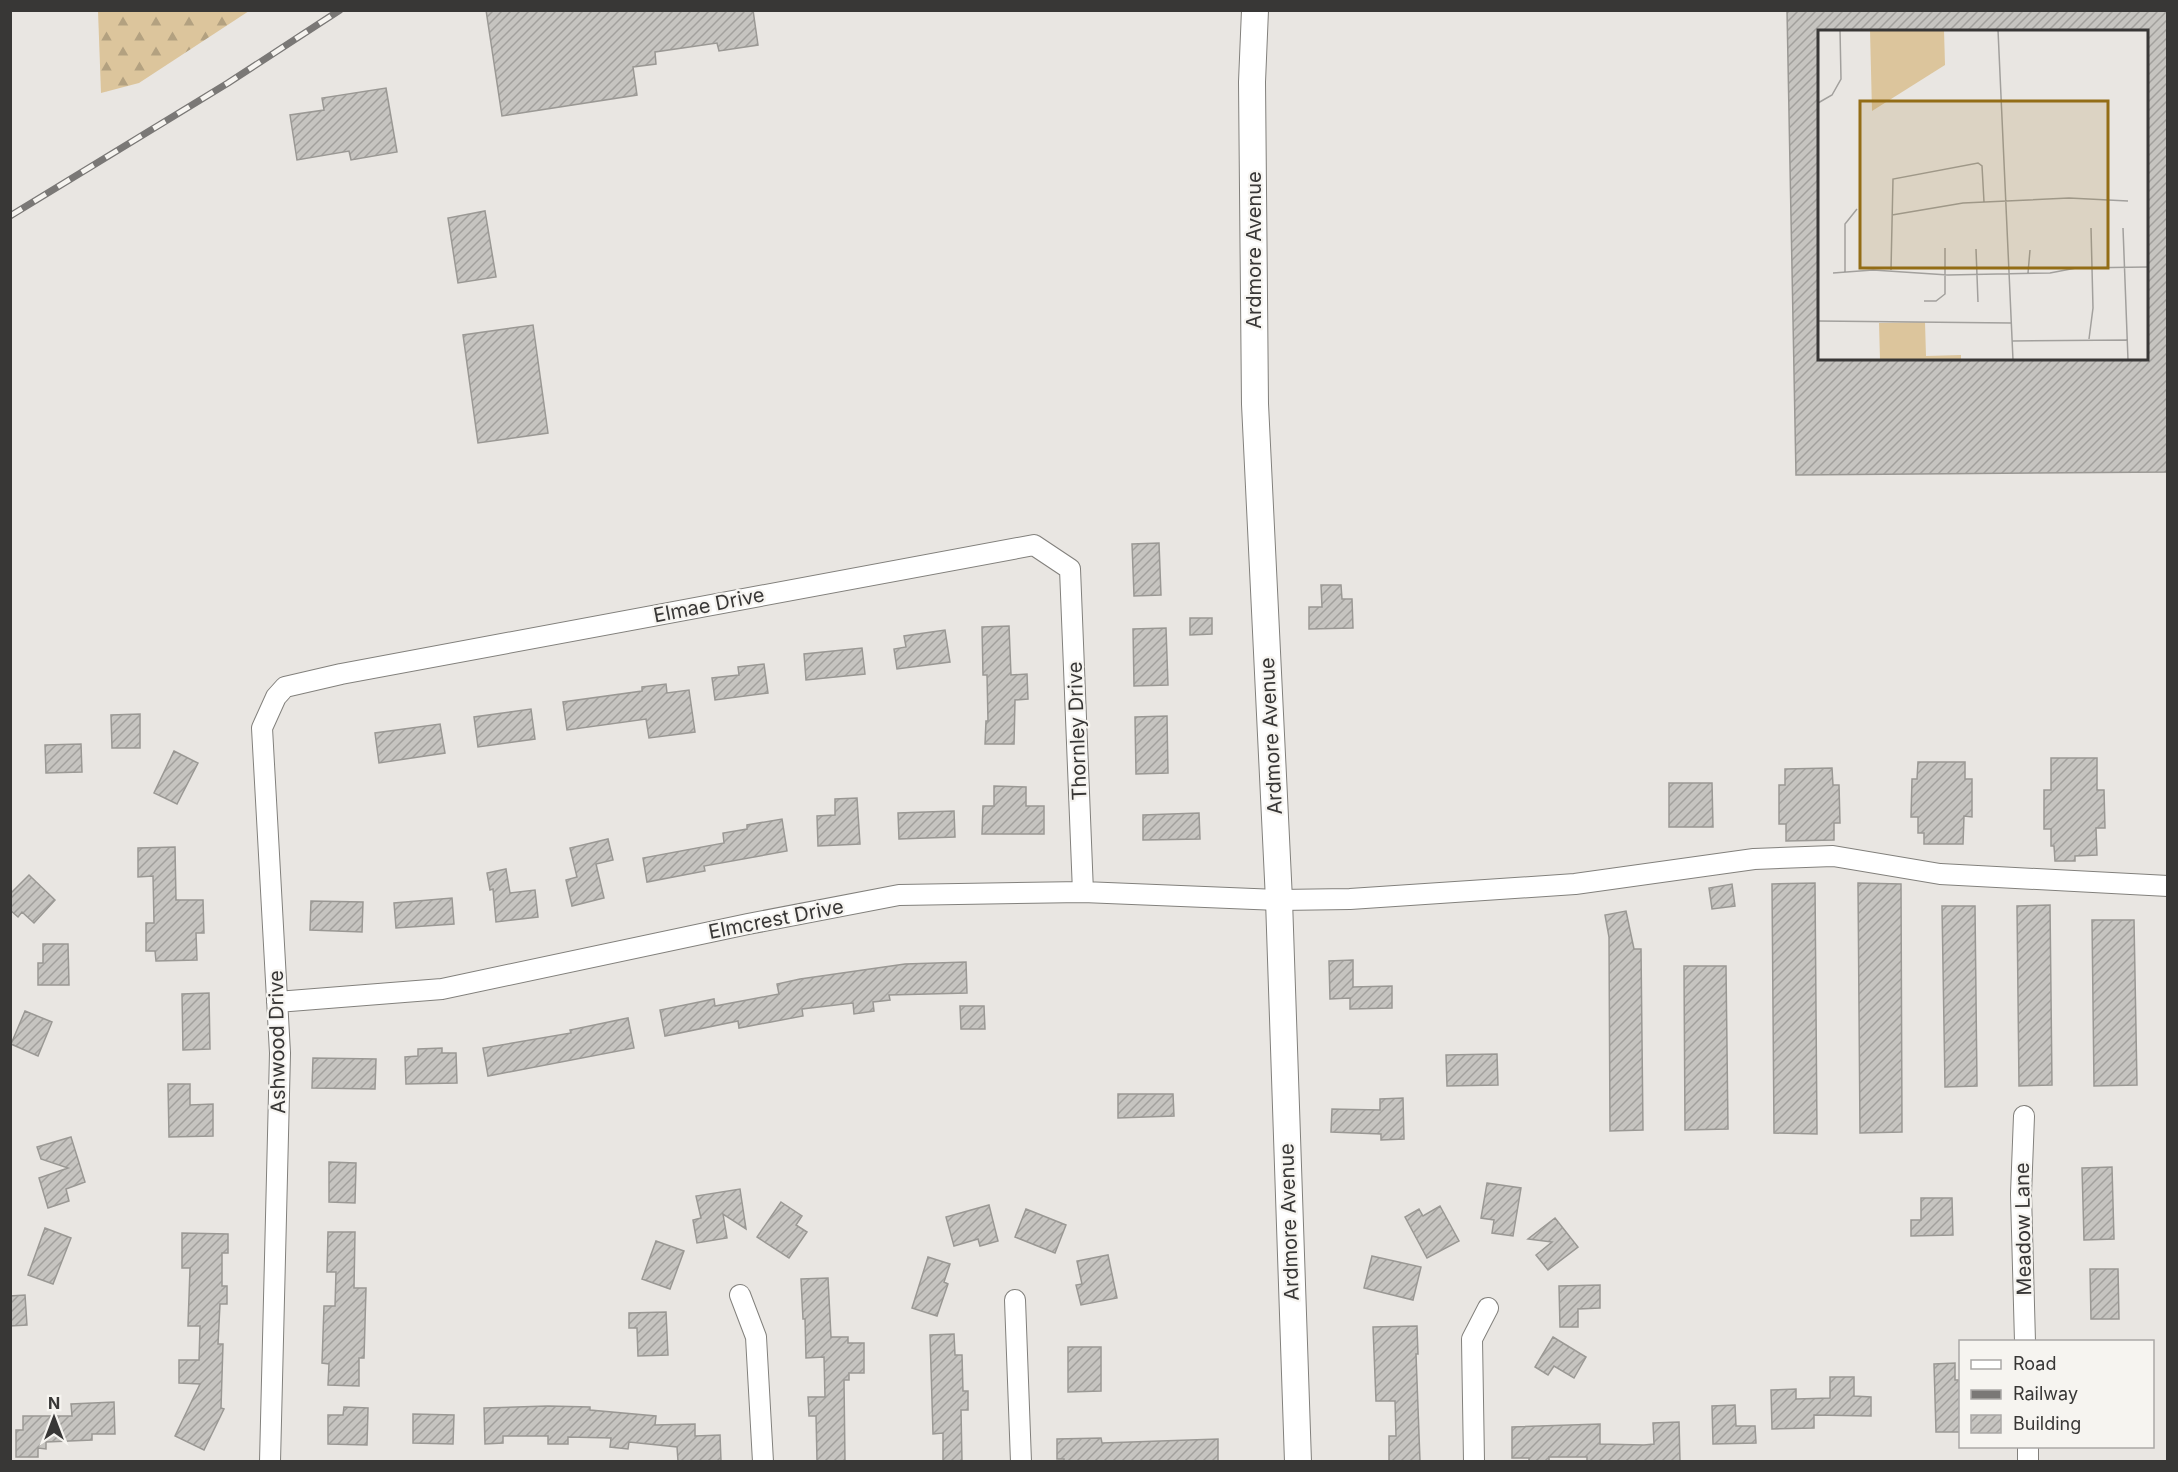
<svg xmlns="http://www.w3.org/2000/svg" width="2178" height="1472" viewBox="0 0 2178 1472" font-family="Inter,sans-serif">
<defs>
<pattern id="forest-firs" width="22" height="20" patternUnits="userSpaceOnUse" patternTransform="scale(1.5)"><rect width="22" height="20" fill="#dcc59c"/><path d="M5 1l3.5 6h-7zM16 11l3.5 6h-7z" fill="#b3a180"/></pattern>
<pattern id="building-hatch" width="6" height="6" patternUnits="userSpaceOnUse" patternTransform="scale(1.5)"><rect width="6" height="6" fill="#c6c4c0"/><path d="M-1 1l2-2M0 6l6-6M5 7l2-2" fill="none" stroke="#a2a09d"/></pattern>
</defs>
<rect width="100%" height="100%" fill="#e9e6e2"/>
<path fill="url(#forest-firs)" d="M98,11V10L249,11L139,83L101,93Z"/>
<path fill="url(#building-hatch)" stroke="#9a9894" stroke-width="1.5" fill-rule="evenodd" d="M486,10H753L758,45L719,51L717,43L655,52L656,64L633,67L637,95L502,116Z
M1787,10H2168V472L1796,475ZM1820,32H2146V358H1820Z
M386,88L397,152L351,160L349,151L297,160L290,115L324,110L322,98Z
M485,211L496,277L458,283L448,218Z
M533,325L548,433L478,443L463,335Z
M1159,543L1161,595L1134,596L1132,544Z
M1321,585H1341L1342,599H1352L1353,628L1309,629V607H1322Z
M1190,618H1212V634L1190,635Z
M1009,626L1011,675L1027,674L1028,699L1015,700L1014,744H985L986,721H988L987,675H983L982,627Z
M1166,628L1168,685L1134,686L1133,629Z
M945,630L950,662L897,669L894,649L906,647L904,636Z
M862,648L865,674L806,680L804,654Z
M764,664L768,693L715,700L712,678L739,675L738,667Z
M666,684L667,693L689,690L695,732L649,738L646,719L567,730L563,702L642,691V687Z
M531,709L535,739L478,747L474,717Z
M140,714V748H112L111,715Z
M1167,716L1168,773L1136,774L1135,717Z
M440,724L445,753L379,763L375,733Z
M81,744L82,772L46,773L45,745Z
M174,751L198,763L177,804L154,793Z
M2051,758H2097V790H2104L2105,828H2096L2097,855L2075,856V861H2055L2054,846H2051V829H2044V790H2051Z
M1918,762H1965V779H1972V817L1964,816L1963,844H1924V833H1918V817H1911L1912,779H1917Z
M1832,768L1833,785H1839L1840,823H1834V840L1786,841V824H1779V785H1785V769Z
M1669,783H1712L1713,827H1669Z
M994,786L1026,787V806H1044V834H982L983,806H994Z
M857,798L860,844L818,846L817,816L835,815V799Z
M954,811L955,837L899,839L898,813Z
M1199,813L1200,839L1143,840V815Z
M782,819L787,851L704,866L705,871L647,882L643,858L724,843L723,833L747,829V825Z
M608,839L613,860L596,864L604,898L572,906L566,880L577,877L570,848Z
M175,847L176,900H203L204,933H196L197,960L156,961L155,951H146V923H154L153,876L138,877V848Z
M506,869L510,893L535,890L538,917L496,922L493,889L490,890L487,873Z
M29,875L55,900L34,923L22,912L18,917L10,910V894Z
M1815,883L1817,1134L1774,1133L1772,884Z
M1858,883L1901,884L1902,1132L1860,1133Z
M1732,884L1735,906L1712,909L1709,888Z
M452,898L454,924L396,928L394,903Z
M311,901L363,902L362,932L310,930Z
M2050,905L2052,1085L2019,1086L2017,906Z
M1942,906H1975L1977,1086L1945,1087Z
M1626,911L1634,949H1641L1643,1130L1610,1131L1609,937L1605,915Z
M2092,920H2134L2137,1085L2094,1086Z
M43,944H68L69,985H38V963H43Z
M1353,960V987L1392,986V1008L1350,1009V998L1330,999L1329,961Z
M966,962L967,993L889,995L890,1000L873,1002L874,1011L854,1014L853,1003L802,1009L803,1016L739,1028L738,1021L665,1036L660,1010L714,999L715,1006L779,994L777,984L800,979L905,964Z
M1684,966H1726L1728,1129L1685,1130Z
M209,993L210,1049L183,1050L182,994Z
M960,1006H984L985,1029H961Z
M25,1011L52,1022L38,1056L11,1044Z
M628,1018L634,1048L488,1076L483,1048L571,1033L570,1030Z
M442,1048V1053H456L457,1083L406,1084L405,1057L418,1056V1049Z
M1497,1054L1498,1085L1447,1086L1446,1055Z
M313,1058L376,1059L375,1089L312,1088Z
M168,1084H190V1105L213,1104V1136L169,1137Z
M1118,1094H1173L1174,1116L1118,1118Z
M1403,1098L1404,1139L1381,1140V1134L1331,1132L1332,1109L1380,1110V1099Z
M71,1137L85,1182L66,1189L69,1201L48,1208L39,1178L68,1168L41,1159L37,1147Z
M329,1162L356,1163L355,1203L329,1202Z
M2112,1167L2114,1239L2084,1240L2082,1168Z
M1487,1183L1521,1188L1513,1236L1492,1233L1494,1220L1481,1218Z
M740,1189L746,1229L723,1214L727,1238L697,1243L693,1220L701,1218L696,1196Z
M1921,1198H1952L1953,1235L1911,1236V1220H1921Z
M781,1202L802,1216L796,1225L807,1232L789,1258L757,1237Z
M989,1205L998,1241L980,1246L978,1239L954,1246L946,1217Z
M1440,1206L1459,1241L1427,1258L1405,1217L1419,1209L1423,1216Z
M1026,1209L1066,1225L1055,1253L1015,1237Z
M1555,1218L1578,1247L1548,1270L1536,1255L1552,1242L1528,1239Z
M45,1228L71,1238L53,1284L28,1275Z
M328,1232H355L354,1288H366L364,1358H359V1386L328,1385L329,1364L322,1363L324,1306H335L336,1272H327Z
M182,1233L228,1234V1253H222V1286H227V1304H220L218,1344H223L221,1408L224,1409L204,1450L175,1436L200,1384L179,1383V1360H199L200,1326H188L190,1268H182Z
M656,1241L684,1251L670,1289L642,1279Z
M1108,1255L1117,1298L1081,1305L1076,1285L1082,1284L1077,1261Z
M1372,1256L1421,1267L1413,1300L1364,1288Z
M928,1257L950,1264L944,1282L948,1284L937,1316L912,1308Z
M2090,1269H2118L2119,1319H2091Z
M828,1278L831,1337H848V1343H864V1373H849V1380H844L845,1461H817L816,1416H809L808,1397H825L824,1357L806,1358L805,1319H803L801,1279Z
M1600,1285V1308L1578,1309V1327H1560L1559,1286Z
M25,1295L27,1325L10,1326V1296Z
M666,1312L668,1355L638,1356L637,1328H629V1313Z
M1417,1326L1418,1354H1416L1420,1461H1389V1436H1396L1395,1401H1376L1373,1327Z
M954,1334L955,1355H962L963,1391H968V1410H961L962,1461H943V1433L933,1434L930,1335Z
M1553,1337L1586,1357L1574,1378L1554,1366L1548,1375L1535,1367Z
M1068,1347H1101V1391L1068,1392Z
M1955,1363V1380H1960V1432H1936L1934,1364Z
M1830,1377H1854V1396L1871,1397V1416L1814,1415V1428L1772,1429L1771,1390L1796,1389V1399L1830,1398Z
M114,1402L115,1434H92V1440L46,1442V1449L38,1448V1457H16V1430H23V1416H72L71,1404Z
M1735,1405L1736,1426H1755L1756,1443L1713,1444L1712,1406Z
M548,1406L590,1407V1410L656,1416L655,1425L695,1424V1436L720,1435L721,1461H678L677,1447L629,1442L628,1449L610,1447L611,1438L568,1437V1444H548V1436H503V1443L485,1444L484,1408Z
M344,1407L368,1408L367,1445L328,1444V1415H343Z
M413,1414L454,1415L453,1444L413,1443Z
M1679,1422L1680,1461H1587V1457H1549V1461H1529V1458H1512V1427L1600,1424V1444L1644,1445L1654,1444L1653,1423Z
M1101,1438L1102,1443L1218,1439V1461H1064V1459H1057V1439Z"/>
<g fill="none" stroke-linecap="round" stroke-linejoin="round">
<g stroke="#82807c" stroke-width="22">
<path id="minor" d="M277,1002L442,989L748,924L899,895L1083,892L1279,900L1350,899L1575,884L1754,859L1833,856L1940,874L2168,886
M2024,1116L2021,1194L2025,1342
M740,1295L756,1337L763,1462
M1015,1300L1021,1462
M2028,1446V1462
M270,1462L280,1053L262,728L276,697L285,687L341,674L1034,545L1070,569L1083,892
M1474,1462L1472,1339L1488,1308"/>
</g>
<g stroke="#82807c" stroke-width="28">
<path id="major" d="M1255,10L1252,82L1255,404L1279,900L1298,1462"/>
</g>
<use href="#minor" stroke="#fff" stroke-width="20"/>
<use href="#major" stroke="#fff" stroke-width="26"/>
<g stroke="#7a7876" stroke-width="7">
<path id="rail" d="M10,216L228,83L340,10"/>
</g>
<use href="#rail" stroke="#f6f4f0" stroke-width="4.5" stroke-dasharray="14" stroke-linecap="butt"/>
</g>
<g text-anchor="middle" stroke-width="4.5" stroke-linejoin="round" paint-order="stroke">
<g font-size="20" fill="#383736" stroke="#f6f4f0">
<text transform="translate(1254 250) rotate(-90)" y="7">Ardmore Avenue</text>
<text transform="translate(709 605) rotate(-11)" y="7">Elmae Drive</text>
<text transform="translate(1077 731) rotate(-92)" y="7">Thornley Drive</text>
<text transform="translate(1271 736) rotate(-93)" y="7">Ardmore Avenue</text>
<text transform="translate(776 919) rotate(-11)" y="7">Elmcrest Drive</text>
<text transform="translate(277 1042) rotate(-91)" y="7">Ashwood Drive</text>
<text transform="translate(1289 1222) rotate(-92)" y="7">Ardmore Avenue</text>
<text transform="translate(2023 1229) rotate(-91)" y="7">Meadow Lane</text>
</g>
</g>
<g transform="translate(1818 30)">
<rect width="330" height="330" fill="#e9e6e2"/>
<path d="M52,0H126L127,35L54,81Z" fill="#dcc59c"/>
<path d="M107,292L108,326L143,325V330H62L61,293Z" fill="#dcc59c"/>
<path fill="none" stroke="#a2a09d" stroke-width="1.5" d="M180,0L195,330M0,73L14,65L23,49L22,0M74,185L145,173L251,168L310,171M305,198L310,330M158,219L160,272M73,240L75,149L160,133L164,136L166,172M15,243L55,240L130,245L232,243L258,238L330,237M27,243V194L39,179M210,243L212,220M106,271H118L127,264V218M0,291L193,293M271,309L275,278L273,198M194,311L310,310"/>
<path fill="#936d16" fill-opacity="0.15" stroke="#936d16" stroke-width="3" d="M42,71H290V238H42Z"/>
<rect width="330" height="330" fill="none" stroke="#383736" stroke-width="3"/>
</g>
<rect width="2178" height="1472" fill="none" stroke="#383736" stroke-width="24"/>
<rect x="1959" y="1340" width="195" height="108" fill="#f6f4f0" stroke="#aaa8a6" stroke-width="1.5"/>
<rect x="1971" y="1360" width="30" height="9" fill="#ffffff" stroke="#aaa8a6" stroke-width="1.5"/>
<text x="2013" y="1370" font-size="18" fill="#383736">Road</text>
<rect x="1971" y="1390" width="30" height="9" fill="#7a7876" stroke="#aaa8a6" stroke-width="1.5"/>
<text x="2013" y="1400" font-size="18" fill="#383736">Railway</text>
<rect x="1971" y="1415" width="30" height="18" fill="url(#building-hatch)" stroke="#aaa8a6" stroke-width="1.5"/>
<text x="2013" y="1430" font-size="18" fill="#383736">Building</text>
<g transform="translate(54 1418)" stroke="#f6f4f0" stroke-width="4.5" paint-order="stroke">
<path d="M0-4.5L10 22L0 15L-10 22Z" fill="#383736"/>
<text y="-9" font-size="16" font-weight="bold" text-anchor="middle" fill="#383736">N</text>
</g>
</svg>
